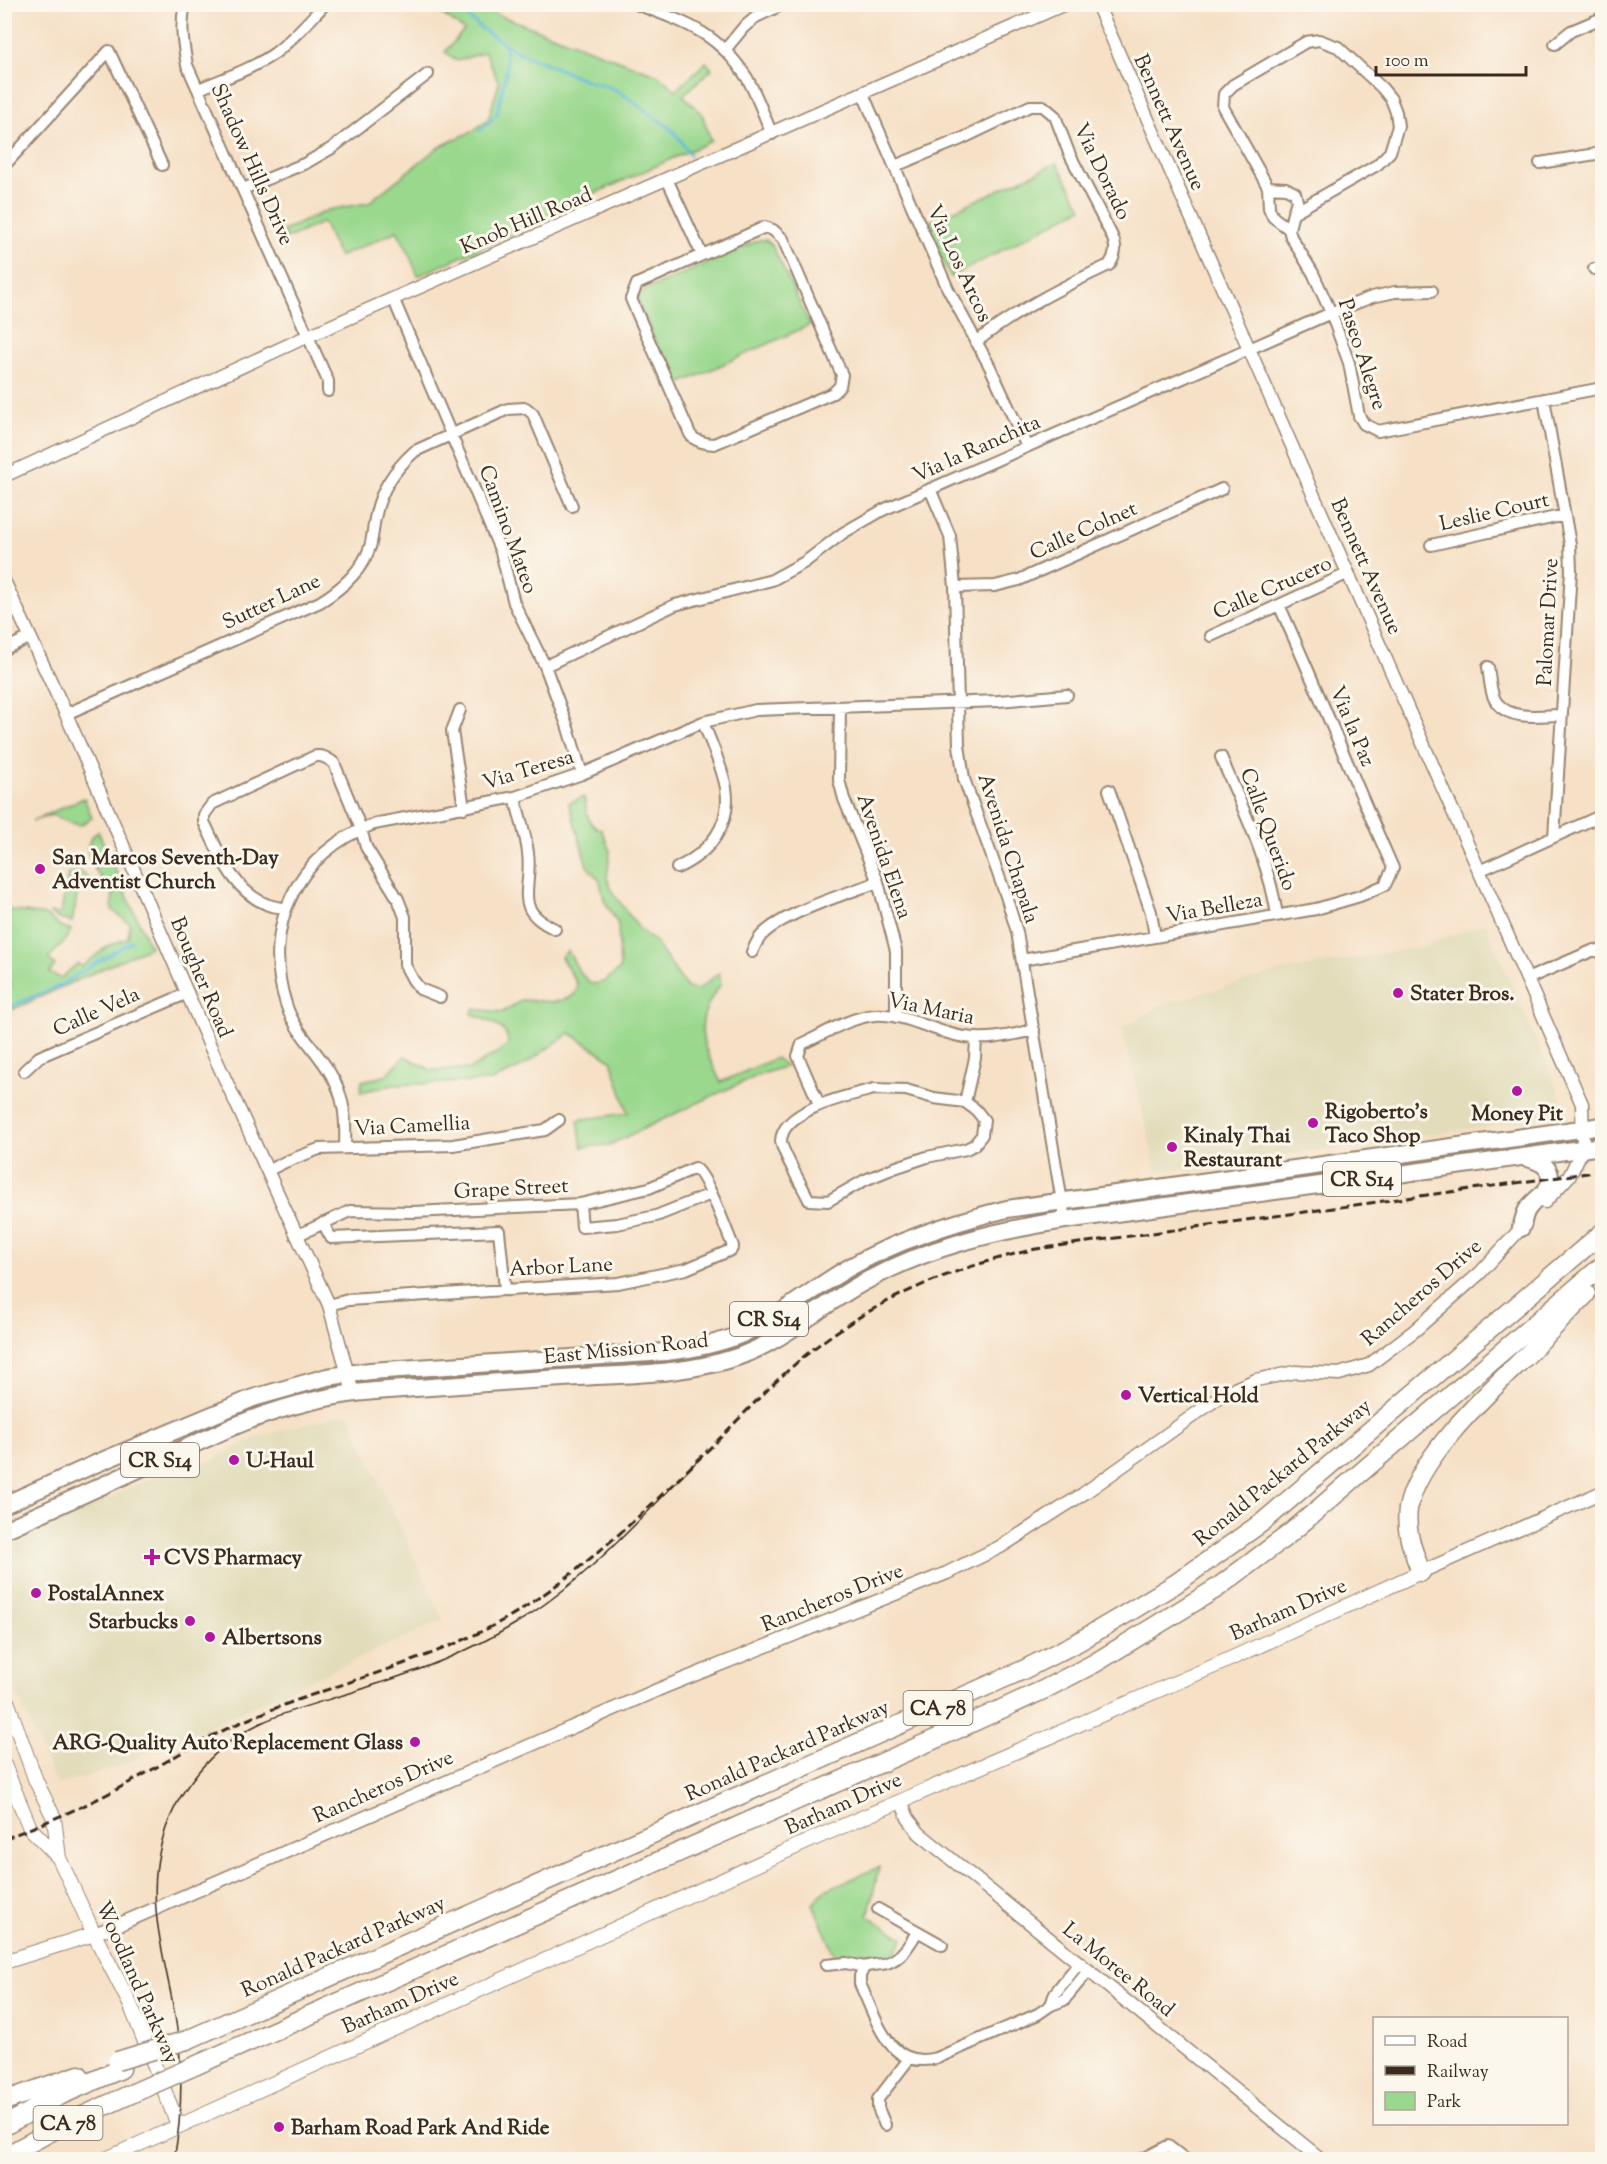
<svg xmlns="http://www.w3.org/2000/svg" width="1607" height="2164" viewBox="0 0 1607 2164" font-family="'Sorts Mill Goudy',serif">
<rect width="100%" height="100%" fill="#fbf7ec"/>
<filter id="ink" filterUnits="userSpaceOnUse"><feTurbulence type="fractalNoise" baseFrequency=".0167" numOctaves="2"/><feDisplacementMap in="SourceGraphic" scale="12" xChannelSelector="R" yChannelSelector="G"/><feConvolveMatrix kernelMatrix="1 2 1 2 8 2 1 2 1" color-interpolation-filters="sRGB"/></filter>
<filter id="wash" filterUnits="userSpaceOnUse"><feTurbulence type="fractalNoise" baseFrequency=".008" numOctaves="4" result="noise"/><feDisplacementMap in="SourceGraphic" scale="24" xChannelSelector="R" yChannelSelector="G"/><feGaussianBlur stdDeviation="1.35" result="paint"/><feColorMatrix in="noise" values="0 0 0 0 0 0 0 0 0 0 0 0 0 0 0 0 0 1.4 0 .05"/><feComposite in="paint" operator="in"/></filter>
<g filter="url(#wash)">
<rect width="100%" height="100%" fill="#f6e0c6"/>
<path fill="#e2dcba" d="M1485,923L1561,1097L1563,1116L1157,1172L1122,1028L1162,1005L1277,972L1423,946Z
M348,1413L443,1620L118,1767L57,1785L11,1680L5,1654V1548L184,1462L189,1472L256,1437Z"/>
<path fill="#9ad88d" stroke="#6a8156" stroke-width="1.5" d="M430,5H472L658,75L676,90L706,62L712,69L683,95L702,114L711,141L587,197L588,200L418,276L406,247L397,231L339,257L323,222L286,239L283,231L328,210L368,203L439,147L471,132L488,120L499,83L485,52L457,61L445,52L464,30Z
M1057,163L1082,208L951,277L933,241L929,222Z
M759,240H766L772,245L810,325L675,386L640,307L638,298L643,291Z
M584,797C587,810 586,826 601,829L610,851L607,878L613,893L640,930L655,942L687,988L698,990L719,973L721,985C716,989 713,995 710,1001C693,1031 707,1054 721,1082L776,1058L786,1066L759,1075L721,1092L609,1145L582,1147L578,1120L628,1113L611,1060L570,1033L521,1067L492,1081L394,1085L360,1092L362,1081L385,1076L405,1056L431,1070L470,1069L502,1050L508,1044C509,1025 486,1021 472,1014L473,1009L503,1012L522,1000L555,1002L571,997L576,992L577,984L561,957L568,951L580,973L592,984L604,982L620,969L618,924L604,900L600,881L587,866L569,803Z
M84,798L92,818L81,825L70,823L52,815L32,821Z
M98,831L150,947L5,1013V986L11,985L5,982V909L45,915L62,927L71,930L64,942L48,958L55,965L49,973L61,978L78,963L81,967L108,946L128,938L130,924L112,910L113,889C100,880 81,855 91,838C93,835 96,833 98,831Z
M80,871L87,877L90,886H79L72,922L59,919L49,913L61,914L68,873Z
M879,1867L868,1916L903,1938C900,1948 894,1955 885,1960L862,1952L844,1959L837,1960L813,1904L825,1890Z"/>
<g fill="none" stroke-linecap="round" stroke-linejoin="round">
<path stroke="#5ab9d8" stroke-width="3" d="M453,4L482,29L516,51L588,81L607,86L620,92L671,129L679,138L690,155
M480,131L497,114L507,68L505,45
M4,1009L59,986L132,941"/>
</g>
</g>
<g filter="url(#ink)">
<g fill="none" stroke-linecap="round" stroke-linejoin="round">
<g stroke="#988572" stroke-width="14">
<path id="minor" d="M185,4C180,26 183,43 187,65L328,381V391
M636,4C684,22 718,32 747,78C757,95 764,116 772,134
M1319,40L1338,47L1382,88L1391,99L1396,112L1398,126L1390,152L1377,165L1293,213L1289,229L1273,217L1269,208L1268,187L1223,107L1224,94L1233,85L1306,42Z
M1555,44L1571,31L1602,18
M725,50L743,28L756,17L784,4
M199,89C225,78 252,69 275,53C293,39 309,21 325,4
M863,94L948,289L990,367L1027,447
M1540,163L1602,153
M4,166L109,51L162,165
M895,166L961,139L1030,106H1043L1055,116L1069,153L1112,236C1117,247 1116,255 1109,265C1062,287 1017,310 976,342
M667,179L702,255
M1268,187L1286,188L1295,193L1297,201L1293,213
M243,189L306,163L332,148L428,74
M765,227L773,230L783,239L842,375L840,386L833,393L714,444C706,444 694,441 690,434L631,299L637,284Z
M1289,229L1291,237L1313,273L1331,313L1349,363L1359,416L1364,424L1378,431L1602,388
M1594,269L1602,268
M393,298L501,552L514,603L545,666L567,725L582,774
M1544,399L1570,544L1571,571L1554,837
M930,489L950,536L955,587L959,745L964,779L1006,896L1017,932L1065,1220
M1431,545L1565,515
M955,587L995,586L1019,580L1222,489
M1211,636L1349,573
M4,649L29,638
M545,666L675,605L772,580L805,562L843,533L883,510L1331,313L1372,297L1395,292L1432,291
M1488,667C1490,678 1490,696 1498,704C1512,721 1542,715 1561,715
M840,707L839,780L844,799L878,882L896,951V1017
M460,710L452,731L464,808
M66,714L320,602C341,589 362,571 370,547C373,537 373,525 376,514C381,489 396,468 415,451L508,409L526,408L533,414L572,506
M1221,757C1242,808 1269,860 1277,915
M1109,790L1151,912L1155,937
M515,797C519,816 526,834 528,853C533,889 511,909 555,929
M677,868C709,853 732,825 726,788C722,766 711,743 703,722
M1479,871L1602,815
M285,908C279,907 272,907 266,904C232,890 219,852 204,822V815L212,804L313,757C321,754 327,758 334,763L361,829L366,847L398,899L405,917V965L413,980L420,989L440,997
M752,952C755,946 757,940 762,935C783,913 848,893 878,882
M1022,960L1316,909L1360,896L1385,885L1393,868C1354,781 1319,692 1279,605
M1529,978L1594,950L1602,953
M24,1071L39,1057L188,993
M874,1089L906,1090L934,1098L965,1102L976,1110L984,1120L982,1135L974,1145L966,1149L927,1157L894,1168L865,1180L828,1201L809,1200C804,1189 781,1150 781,1141C782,1109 851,1095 874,1089Z
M965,1102L975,1058L976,1038
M819,1104L798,1056L802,1044C824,1034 850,1017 875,1015C906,1013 935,1033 965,1037C989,1041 1010,1035 1034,1030
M345,1147C346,1121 345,1096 330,1073C316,1049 294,1031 286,1004C261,927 297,852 374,824L515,797L582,774L703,722L756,710L998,701L1067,695
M267,1171L285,1162L319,1149L453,1145L545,1130L559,1120
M580,1204L582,1227L617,1224L656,1216L711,1194
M323,1223L331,1238L499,1231L505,1289
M296,1236L350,1211L414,1212L580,1204L649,1188L695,1168C707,1175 726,1230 733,1246L731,1250L686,1269L618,1283L348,1300L329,1305
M878,1909L942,1945
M917,1932C910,1944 902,1958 887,1963C880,1965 872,1964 864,1967L860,1976V1984C877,2019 888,2071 937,2058L1038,2014L1051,2005
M1080,1962L1055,1993L1051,2005L1064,2000L1089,1970
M826,1965L846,1963L864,1967
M885,2125L878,2108V2099L909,2059
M1141,2160L1168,2146L1186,2160"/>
</g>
<g stroke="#988572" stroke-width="15">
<path id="tertiary" d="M1097,4L1582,1104L1583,1148L1570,1175L1545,1202
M4,476L308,336L1065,4
M4,581L66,714L214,1055L329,1305L353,1393
M1421,1572L1602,1492
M901,1801L908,1818L919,1833L1322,2160
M94,1934L120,1924L662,1688L947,1573L1002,1546L1083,1494L1225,1393L1256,1380L1295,1372L1339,1374L1369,1365L1414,1331L1480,1273L1525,1224"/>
</g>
<g stroke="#988572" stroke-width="16">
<path id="secondary" d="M4,1693L36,1781L54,1818L59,1858L94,1934L130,2004L178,2125
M4,1765L30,1828L59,1858
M4,1962L94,1934
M104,2160L822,1835L1219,1664L1421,1572"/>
</g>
<g stroke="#988572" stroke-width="20">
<path id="primary" d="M1521,1228C1523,1223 1524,1215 1527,1210C1534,1198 1553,1191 1550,1176C1548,1163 1536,1161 1525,1157
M4,1505L95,1464L253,1398L327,1377L370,1371L666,1352C692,1349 718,1344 742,1334C781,1317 814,1287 852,1266C900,1239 954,1222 1007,1209L1602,1126
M4,1530L232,1427C278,1408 325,1395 375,1391C443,1386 511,1381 579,1377C632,1374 686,1374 737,1357C784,1341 822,1304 866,1281C928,1247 995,1231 1065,1220L1602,1146"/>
</g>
<g stroke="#988572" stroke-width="21">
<path id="motorway" d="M1421,1572C1413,1551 1405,1532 1408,1509C1417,1457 1490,1391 1528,1354C1547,1334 1567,1314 1586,1294
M187,2040L1023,1670L1078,1642L1129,1612L1175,1584L1264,1521L1602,1233
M190,2068L958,1729L1043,1690L1095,1663L1217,1588L1288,1535L1602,1266
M4,2101L79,2075
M4,2126L61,2095L121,2069
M4,2157L61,2126L133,2093"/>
</g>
<use href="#minor" stroke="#fff" stroke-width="10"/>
<use href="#tertiary" stroke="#fff" stroke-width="12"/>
<use href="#secondary" stroke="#fff" stroke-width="14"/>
<use href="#primary" stroke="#fff" stroke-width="16"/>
<use href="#motorway" stroke="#fff" stroke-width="18"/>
<path stroke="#3b2a1e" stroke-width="1.5" d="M174,2160C182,2116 183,2073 177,2029C169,1969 145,1910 160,1849C172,1795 210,1747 261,1723C295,1707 335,1699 371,1686C421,1670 469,1652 515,1624C587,1580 643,1516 702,1456"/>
<path stroke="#3b2a1e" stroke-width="3" stroke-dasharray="9 4.5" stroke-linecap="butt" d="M4,1839C44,1823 84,1807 121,1787C164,1764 204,1737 249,1719C342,1679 443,1661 528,1605C590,1564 650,1507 703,1455C742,1417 777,1376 821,1343C885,1295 959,1266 1036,1249L1602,1171"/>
<g stroke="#988572" stroke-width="21" stroke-linecap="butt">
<path id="motorway-bridge" d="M117,2061L187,2040
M133,2093L190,2068"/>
</g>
<use href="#motorway-bridge" stroke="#fff" stroke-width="18"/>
</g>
</g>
<g fill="#b5179e" stroke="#fbf7ec" stroke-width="2">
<circle cx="40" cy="869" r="6"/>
<circle cx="1398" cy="993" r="6"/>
<circle cx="1517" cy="1091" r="6"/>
<circle cx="1313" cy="1123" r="6"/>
<circle cx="1172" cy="1147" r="6"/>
<circle cx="1126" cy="1395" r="6"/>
<circle cx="234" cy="1460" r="6"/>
<path d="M149 1548h6v6h6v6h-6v6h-6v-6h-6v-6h6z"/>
<circle cx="36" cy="1593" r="6"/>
<circle cx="190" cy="1621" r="6"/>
<circle cx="210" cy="1637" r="6"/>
<circle cx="415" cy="1742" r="6"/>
<circle cx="279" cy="2127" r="6"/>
</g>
<g text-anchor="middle" stroke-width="6" stroke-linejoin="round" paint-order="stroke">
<g fill="#fbf7ec" stroke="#75685c" stroke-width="1.5">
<rect x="1323" y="1162" width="78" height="34" rx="4.5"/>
<rect x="730" y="1302" width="78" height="34" rx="4.5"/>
<rect x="121" y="1443" width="78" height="34" rx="4.5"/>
<rect x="903.5" y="1691" width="69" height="34" rx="4.5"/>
<rect x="33.5" y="2106" width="69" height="34" rx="4.5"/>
</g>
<g font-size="20" font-weight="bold" fill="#3b2a1e">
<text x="1362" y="1186">CR S14</text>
<text x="769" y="1326">CR S14</text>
<text x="160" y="1467">CR S14</text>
<text x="938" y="1715">CA 78</text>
<text x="68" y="2130">CA 78</text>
</g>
<g font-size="21" fill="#3b2a1e" stroke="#fbf7ec">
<text transform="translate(1170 122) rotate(66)" y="7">Bennett Avenue</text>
<text transform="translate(253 164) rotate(66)" y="7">Shadow Hills Drive</text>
<text transform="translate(1103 171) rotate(64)" y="7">Via Dorado</text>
<text transform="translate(526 220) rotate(-23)" y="7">Knob Hill Road</text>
<text transform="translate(960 263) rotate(65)" y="7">Via Los Arcos</text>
<text transform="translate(1363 354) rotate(72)" y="7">Paseo Alegre</text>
<text transform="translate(976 448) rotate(-24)" y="7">Via la Ranchita</text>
<text transform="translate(1494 511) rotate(-13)" y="7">Leslie Court</text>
<text transform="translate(509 529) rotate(70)" y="7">Camino Mateo</text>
<text transform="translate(1083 530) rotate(-24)" y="7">Calle Colnet</text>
<text transform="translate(1367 566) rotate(66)" y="7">Bennett Avenue</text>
<text transform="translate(1272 587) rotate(-24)" y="7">Calle Crucero</text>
<text transform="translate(271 601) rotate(-25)" y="7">Sutter Lane</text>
<text transform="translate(1547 622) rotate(-87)" y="7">Palomar Drive</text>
<text transform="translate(1353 726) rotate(67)" y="7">Via la Paz</text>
<text transform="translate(528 769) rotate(-17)" y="7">Via Teresa</text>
<text transform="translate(1269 829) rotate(70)" y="7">Calle Querido</text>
<text transform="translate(1009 848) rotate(72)" y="7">Avenida Chapala</text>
<text transform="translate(885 856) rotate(71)" y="7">Avenida Elena</text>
<text transform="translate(1214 907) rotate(-10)" y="7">Via Belleza</text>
<text transform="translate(202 977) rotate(67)" y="7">Bougher Road</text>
<text transform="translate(931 1008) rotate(12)" y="7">Via Maria</text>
<text transform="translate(96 1011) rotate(-24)" y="7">Calle Vela</text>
<text transform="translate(412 1125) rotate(-3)" y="7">Via Camellia</text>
<text transform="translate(511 1188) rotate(-3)" y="7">Grape Street</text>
<text transform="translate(561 1266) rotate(-3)" y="7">Arbor Lane</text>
<text transform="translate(1421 1292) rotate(-41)" y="7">Rancheros Drive</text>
<text transform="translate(626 1348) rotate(-6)" y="7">East Mission Road</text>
<text transform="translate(1282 1472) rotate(-39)" y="7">Ronald Packard Parkway</text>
<text transform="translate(832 1597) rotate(-22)" y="7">Rancheros Drive</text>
<text transform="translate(1288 1609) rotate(-24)" y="7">Barham Drive</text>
<text transform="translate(787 1750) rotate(-24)" y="7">Ronald Packard Parkway</text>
<text transform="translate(383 1786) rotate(-24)" y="7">Rancheros Drive</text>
<text transform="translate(843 1803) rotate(-24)" y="7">Barham Drive</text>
<text transform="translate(343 1946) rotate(-24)" y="7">Ronald Packard Parkway</text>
<text transform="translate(1119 1969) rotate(39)" y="7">La Moree Road</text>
<text transform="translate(138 1982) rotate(66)" y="7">Woodland Parkway</text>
<text transform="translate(400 2002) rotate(-24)" y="7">Barham Drive</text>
</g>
<g font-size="21" font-weight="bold" fill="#3b2a1e" stroke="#fbf7ec" text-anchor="start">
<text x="52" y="864">San Marcos Seventh-Day<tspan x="52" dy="24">Adventist Church</tspan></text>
<text x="1410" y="1000">Stater Bros.</text>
<text x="1325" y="1118">Rigoberto's<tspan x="1325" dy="24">Taco Shop</tspan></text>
<text x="1517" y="1120" text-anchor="middle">Money Pit</text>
<text x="1184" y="1142">Kinaly Thai<tspan x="1184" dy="24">Restaurant</tspan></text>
<text x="1138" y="1402">Vertical Hold</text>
<text x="246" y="1467">U-Haul</text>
<text x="164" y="1564">CVS Pharmacy</text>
<text x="48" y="1600">PostalAnnex</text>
<text x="178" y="1628" text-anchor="end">Starbucks</text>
<text x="222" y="1644">Albertsons</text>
<text x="403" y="1749" text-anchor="end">ARG-Quality Auto Replacement Glass</text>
<text x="291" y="2134">Barham Road Park And Ride</text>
</g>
</g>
<rect width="1607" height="2164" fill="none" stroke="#fbf7ec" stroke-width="24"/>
<rect x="1373" y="2017" width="195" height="108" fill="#fbf7ec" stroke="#aea59a" stroke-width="1.5"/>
<rect x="1385" y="2036" width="30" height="9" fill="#ffffff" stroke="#aea59a" stroke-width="1.5"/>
<text x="1427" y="2047" font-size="18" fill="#3b2a1e">Road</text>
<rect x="1385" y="2066" width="30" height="9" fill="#3b2a1e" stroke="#aea59a" stroke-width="1.5"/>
<text x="1427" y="2077" font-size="18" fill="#3b2a1e">Railway</text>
<rect x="1385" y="2092" width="30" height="18" fill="#9ad88d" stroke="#aea59a" stroke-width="1.5"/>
<text x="1427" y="2107" font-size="18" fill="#3b2a1e">Park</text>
<path d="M1376 66v9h150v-9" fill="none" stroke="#3b2a1e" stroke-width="3"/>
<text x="1385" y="66" font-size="18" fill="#3b2a1e" stroke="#fbf7ec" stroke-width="4.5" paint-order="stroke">100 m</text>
</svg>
